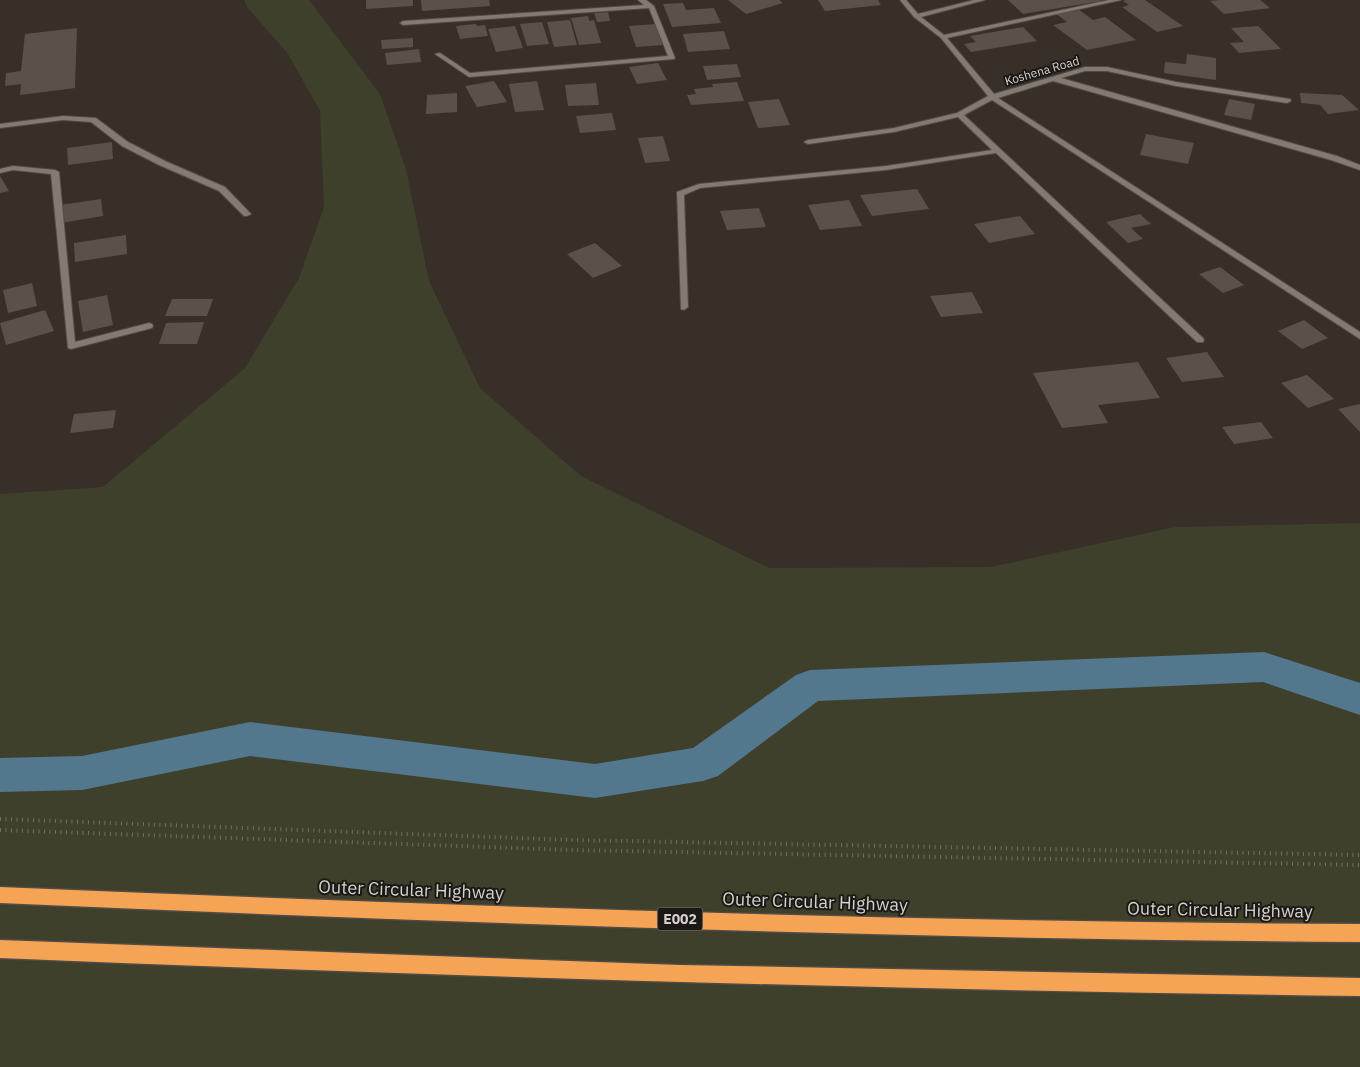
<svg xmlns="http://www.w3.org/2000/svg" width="1360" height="1067" viewBox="0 0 1360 1067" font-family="'IBM Plex Sans',sans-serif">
<rect width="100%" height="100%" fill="#372f28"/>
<path fill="#3e402b" d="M244,0H309L380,94L406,169L429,281L480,388L581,476L769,568L991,567L1175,527L1360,523V1067H0V494L103,487L245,368L299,278L324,207L320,111L288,54L247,7Z"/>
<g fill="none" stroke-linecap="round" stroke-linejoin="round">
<path fill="#53788e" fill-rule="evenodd" d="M1264,652L1360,683V715L1263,682L818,701L718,776L703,781L595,798L250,756L82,790L0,792V758L82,756L250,722L595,764L693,748L796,675L810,670Z"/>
</g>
<path fill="#5a524a" d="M366,0H413V6L366,9Z
M421,0H489L490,6L422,11Z
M728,0H779L783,3L746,14Z
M818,0H878L881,5L825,11Z
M1008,0H1101V1L1023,14Z
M1126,0H1145L1183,26L1157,32L1122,7L1129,5L1123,1Z
M1220,0H1260L1270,8L1224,14L1210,1Z
M683,3L686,10L714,8L721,23L672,27L663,4Z
M1078,9L1093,20L1105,17L1136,40L1087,50L1053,25L1067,22L1056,14Z
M608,12L610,21L597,22L594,13Z
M588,16L589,21L594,20L601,43L579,45L571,18Z
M570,20L577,45L554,47L547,22Z
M542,22L549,44L527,46L520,24Z
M476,24L477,26L485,25L488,36L460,39L456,26Z
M656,24L663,45L636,47L629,26Z
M515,26L523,48L496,52L488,29Z
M1258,26L1281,49L1239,53L1230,43L1244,42L1231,28Z
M1023,27L1037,41L971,52L964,44L976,42L970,36Z
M77,28L75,88L20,95L21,84L5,86L6,73L21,71L25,34Z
M724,31L730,49L688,52L683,34Z
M413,38V47L382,49L381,40Z
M419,49L421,62L387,65L385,53Z
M1187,54L1216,58V80L1164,73L1165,62L1186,64Z
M658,63L667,80L637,84L629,67Z
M737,64L741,77L707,80L703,66Z
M494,81L507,102L477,107L465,86Z
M537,81L544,110L515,112L509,84Z
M737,82L744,101L691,105L687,95L696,94L694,89L713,87L712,84Z
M596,83L599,105L568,106L565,85Z
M457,93V112L426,114L427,95Z
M1300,93L1342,95L1359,110L1328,114L1320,105L1301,103Z
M779,99L790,125L758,128L748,102Z
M1229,99L1255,104L1251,120L1224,115Z
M612,113L616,130L580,133L576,116Z
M1146,134L1194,143L1188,164L1140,155Z
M663,136L670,161L645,163L638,138Z
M112,142L113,159L68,165L67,148Z
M0,176L9,191L0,193Z
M917,189L929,209L872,216L860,195Z
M101,199L103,216L61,223L60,205Z
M849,200L862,226L820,230L808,205Z
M759,208L766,227L727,230L720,211Z
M1140,214L1151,224L1131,228L1143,239L1128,243L1106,222Z
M1020,216L1035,234L989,243L974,224Z
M126,235L127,254L75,262L74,243Z
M595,243L622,266L593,278L567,254Z
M1220,267L1244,285L1223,293L1199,274Z
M32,283L37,306L8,313L3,290Z
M972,292L983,313L941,317L930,296Z
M107,295L113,325L83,332L78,301Z
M172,299H213L207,316H165Z
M45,310L54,331L6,345L0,323Z
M1304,320L1328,338L1302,349L1278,331Z
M204,322L197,344H159L166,323Z
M1207,352L1224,377L1182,382L1166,358Z
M1138,362L1160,398L1098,405L1108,423L1062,428L1033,373Z
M1307,375L1334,399L1308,408L1281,383Z
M1360,404V432L1338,409Z
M116,410L113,428L70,433L74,414Z
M1261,422L1273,438L1234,444L1222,427Z"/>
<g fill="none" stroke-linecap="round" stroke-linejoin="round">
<g stroke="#524b46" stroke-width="2">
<path id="street" d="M638,0H646L654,6L675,58L674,59L469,77L435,54L440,53L470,73L668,56L649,8L403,25L400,23L403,21L644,5Z
M900,0H906L918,14L974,0H985L921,17L944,35L1109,0H1121L947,38L994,94L1085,67H1107L1176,82L1290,99L1291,101L1287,103L1176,86L1107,71H1085L1061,78L1337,156L1360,165V170L1331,160L1053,81L998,98L1360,332V339L992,100L964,115L1203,338L1204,340L1203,342H1197L996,153L886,170L700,188L684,195L688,307L684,310L681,309L677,192L699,184L886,166L992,150L958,117L894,132L808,144L804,142L808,140L894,128L957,113L988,96L941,38L914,17Z
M63,116L96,118L128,142L165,161L225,187L251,214L247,216H244L219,191L159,165L122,146L91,122L63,120L0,128V124Z
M13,166L55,170L59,172L75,342L149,323L152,324L153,326L152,328L71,349L68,348L51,174L13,170L0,173V169Z"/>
</g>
<g stroke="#524b46" stroke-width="3">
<path id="highway" d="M0,887C453,906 906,922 1360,924V942C906,939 453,923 0,903Z
M0,940L680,965L1360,978V996C906,990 453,977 0,958Z"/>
</g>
<path stroke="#756e68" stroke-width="4" stroke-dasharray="1 4.5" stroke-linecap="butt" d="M0,819L573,840L1360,855
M0,830L572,850L1360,865"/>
<use href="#street" fill="#837a72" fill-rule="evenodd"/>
<use href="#highway" fill="#f4a454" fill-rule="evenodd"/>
</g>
<g text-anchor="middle" stroke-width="4" stroke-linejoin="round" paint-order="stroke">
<g font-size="12" fill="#d6d1cd" stroke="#1c1815">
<text transform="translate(1042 71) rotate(-16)" y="4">Koshena Road</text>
</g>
<rect fill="#1c1815" stroke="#9e9a96" stroke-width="1" x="657.5" y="907.5" width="45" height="23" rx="4"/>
<g font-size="14" font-weight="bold" fill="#d6d1cd">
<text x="680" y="924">E002</text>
</g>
<g font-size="18" fill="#d6d1cd" stroke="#1c1815">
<text transform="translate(411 890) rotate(2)" y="6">Outer Circular Highway</text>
<text transform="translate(815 902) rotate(2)" y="6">Outer Circular Highway</text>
<text transform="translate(1220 910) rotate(1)" y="6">Outer Circular Highway</text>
</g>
</g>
</svg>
